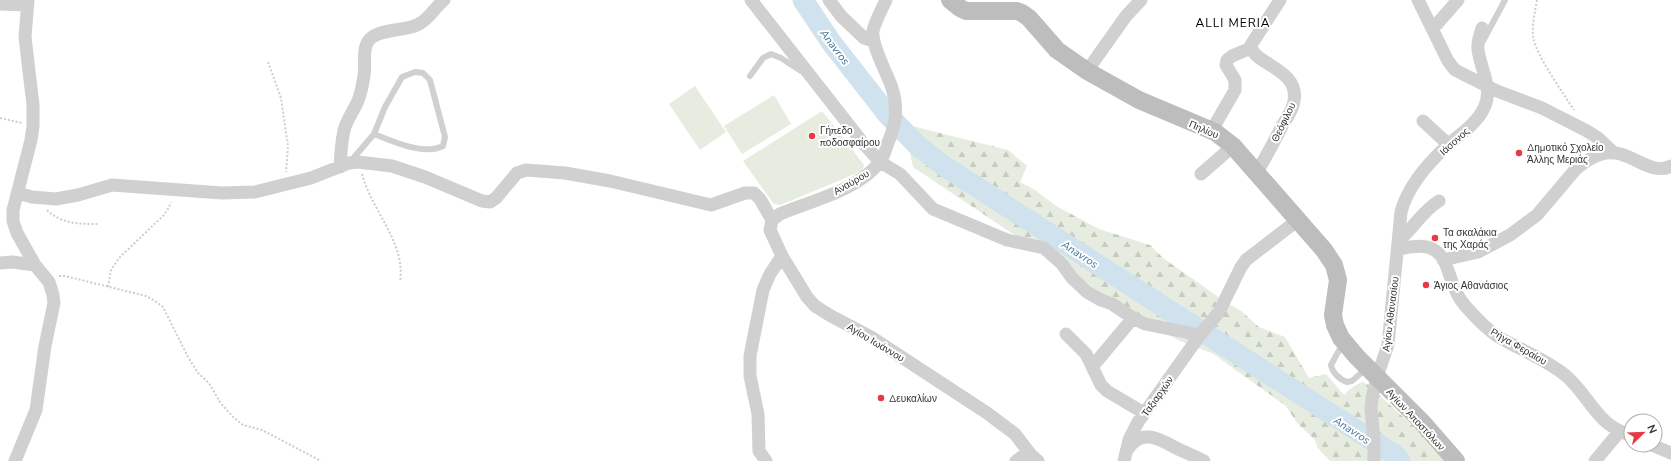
<svg xmlns="http://www.w3.org/2000/svg" width="1671" height="461" viewBox="0 0 1671 461" font-family="'Nunito Sans',sans-serif">
<defs>
<pattern id="forest-firs" width="22" height="20" patternUnits="userSpaceOnUse"><rect width="22" height="20" fill="#e6ecdf"/><path d="M5 1l3.5 6h-7zM16 11l3.5 6h-7z" fill="#c6cbc0"/></pattern>
</defs>
<rect width="100%" height="100%" fill="#fff"/>
<path fill="url(#forest-firs)" d="M904,124L1008,150L1027,166L1020,182L1035,190L1056,206L1099,229L1150,245L1163,258L1227,303L1241,311L1259,327L1285,337L1309,378L1326,374L1344,395C1349,389 1355,385 1362,382L1367,384L1423,435L1444,461H1330L1317,447L1315,440L1297,423L1286,406L1219,358L1214,354L1180,341L1143,321L913,167Z"/>
<path fill="#e6ecdf" d="M695,86L726,132L700,150L669,104Z
M774,95L791,124L742,154L724,126Z
M822,111L864,165L862,171L783,204L779,205L773,203L743,161Z"/>
<g fill="none" stroke-linecap="round" stroke-linejoin="round">
<path stroke="#cfe2ee" stroke-width="21" d="M803,0L831,42L888,115L918,146L944,166L1395,455L1400,461"/>
<path stroke="#cdcdcd" stroke-width="2" stroke-dasharray="2 2" stroke-linecap="butt" d="M1537,0C1535,11 1532,25 1533,37C1536,55 1563,93 1574,110
M268,62L281,98L288,146L286,172
M0,118L22,123
M362,174C372,212 406,242 400,282
M47,210C61,224 79,224 98,224
M59,276H65L146,296L155,301L163,307L188,357L198,373L209,383L220,402L232,416L243,425L262,430L321,461
M108,287L111,270L119,258L164,215L169,207L171,202"/>
<path stroke="#d0d0d0" stroke-width="6" d="M1483,41L1505,0
M750,76L763,58L771,54L781,58L801,71
M350,162L374,134L385,107L402,77L415,72L423,73L430,80L445,137L443,146C424,156 392,141 374,134
M1343,343L1331,365C1332,372 1340,380 1347,382L1352,381L1367,368"/>
<path stroke="#d0d0d0" stroke-width="13" d="M751,0L863,143L880,162L900,174L933,209L1007,240L1044,248L1062,264L1072,278L1087,292L1101,300L1112,304L1133,318L1145,324L1200,335L1219,312L1241,267L1246,260L1298,220
M829,0L841,16L864,38L873,41
M1418,0L1448,61L1455,70L1497,91L1542,108L1587,131L1598,138L1613,152
M0,4L27,5
M1432,28L1437,24L1458,0
M1087,71L1126,16L1141,0
M1423,121L1449,145
M1212,130L1235,90V80L1226,65L1227,60L1232,56L1251,48
M340,167C341,153 341,140 345,127C348,119 352,113 356,105C361,96 362,86 364,76C366,65 361,46 371,38C381,29 404,31 417,25C429,20 434,8 444,0
M1257,172C1266,157 1274,142 1282,126C1286,119 1293,110 1294,101C1300,68 1251,64 1251,45L1280,0
M1201,174L1233,146
M18,193L32,197L56,199L78,195L112,185L222,193L255,192L311,178L349,163L358,162L392,166L425,177L482,201L490,202L496,198L517,173L526,170L565,173L610,181L711,205L745,193H754L760,199L772,220L770,230L782,256L807,297L815,306L831,316L871,337L987,413L1015,434L1031,455L1038,461
M772,220L780,214C811,201 858,190 879,163C885,156 886,146 890,138C896,121 898,106 892,88C887,73 871,45 873,31C875,21 882,9 886,0
M1399,240C1414,228 1422,211 1439,201
M1398,249C1410,247 1425,243 1436,251C1447,259 1449,277 1455,289C1458,297 1464,305 1470,311C1478,320 1487,329 1497,336C1520,350 1544,358 1565,375C1581,388 1590,407 1605,421C1612,428 1622,432 1631,436
M1443,260L1478,252L1510,235L1537,215L1575,170C1585,161 1600,151 1615,153C1633,154 1652,176 1671,166
M0,263L12,262L35,265
M1066,334L1086,354L1101,385L1107,391L1144,413
M1092,367L1133,318
M1652,445L1671,453
M1128,449C1142,427 1161,440 1178,449C1187,453 1196,457 1204,461
M15,461L36,410L45,346L54,303L53,295L49,282L35,265L17,233L13,221V210L31,140L33,126V105L25,37L28,0
M766,461L759,451L758,414L750,376V356L763,290L770,274L782,256
M1016,461L1029,452
M1124,461L1129,440L1138,422L1200,335
M1374,461V440L1371,409L1372,398L1377,377L1388,345L1401,212C1408,185 1430,161 1450,143C1462,133 1477,123 1484,108C1494,88 1480,69 1478,49C1477,42 1480,35 1482,28
M1595,461L1620,431"/>
<path stroke="#bdbdbd" stroke-width="18" d="M950,0L960,8L966,11H1017L1022,13L1029,18L1057,50L1087,71L1139,100L1215,132L1233,146L1324,250L1334,265L1338,280L1333,315L1335,325L1341,338L1357,357L1422,422L1456,461"/>
</g>
<g fill="#e63946" stroke="#fff" stroke-width="1.5">
<circle cx="812" cy="136" r="4"/>
<circle cx="1519" cy="153" r="4"/>
<circle cx="1435" cy="238" r="4"/>
<circle cx="1426" cy="285" r="4"/>
<circle cx="881" cy="398" r="4"/>
</g>
<g text-anchor="middle" stroke-width="4" stroke-linejoin="round" paint-order="stroke">
<g font-size="10" fill="#333" stroke="#fff">
<text transform="translate(1283 122) rotate(-64)" y="4">Θεόφιλου</text>
<text transform="translate(1204 129) rotate(23)" y="4">Πηλίου</text>
<text transform="translate(1454 141) rotate(-42)" y="4">Ιάσονος</text>
<text transform="translate(851 182) rotate(-30)" y="4">Αναύρου</text>
<text transform="translate(1390 314) rotate(-83)" y="4">Αγίου Αθανασίου</text>
<text transform="translate(876 342) rotate(31)" y="4">Αγίου Ιωάννου</text>
<text transform="translate(1519 346) rotate(30)" y="4">Ρήγα Φεραίου</text>
<text transform="translate(1157 396) rotate(-55)" y="4">Ταξιαρχών</text>
<text transform="translate(1416 419) rotate(47)" y="4">Αγίων Αποστόλων</text>
</g>
<g font-size="10" fill="#333" stroke="#fff" text-anchor="start">
<text x="820" y="134">Γήπεδο<tspan x="820" dy="12">ποδοσφαίρου</tspan></text>
<text x="1527" y="151">Δημοτικό Σχολείο<tspan x="1527" dy="12">Άλλης Μεριάς</tspan></text>
<text x="1443" y="236">Τα σκαλάκια<tspan x="1443" dy="12">της Χαράς</tspan></text>
<text x="1434" y="289">Άγιος Αθανάσιος</text>
<text x="889" y="402">Δευκαλίων</text>
</g>
<g font-size="11" font-style="italic" fill="#3f7597" stroke="#fff">
<text transform="translate(835 47) rotate(53)" y="4">Anavros</text>
<text transform="translate(1080 254) rotate(33)" y="4">Anavros</text>
<text transform="translate(1352 430) rotate(33)" y="4">Anavros</text>
</g>
<g font-size="12" letter-spacing="1" fill="#000" stroke="#fff">
<text x="1233" y="27">ALLI MERIA</text>
</g>
</g>
<g transform="translate(1643 433) rotate(67)"><circle r="19" fill="#ffffff" stroke="#adadad"/>
<path d="M0-3L7 15L0 10L-7 15Z" fill="#e63946"/>
<text y="-6" font-size="11" font-weight="bold" text-anchor="middle" fill="#333333">N</text>
</g>
</svg>
